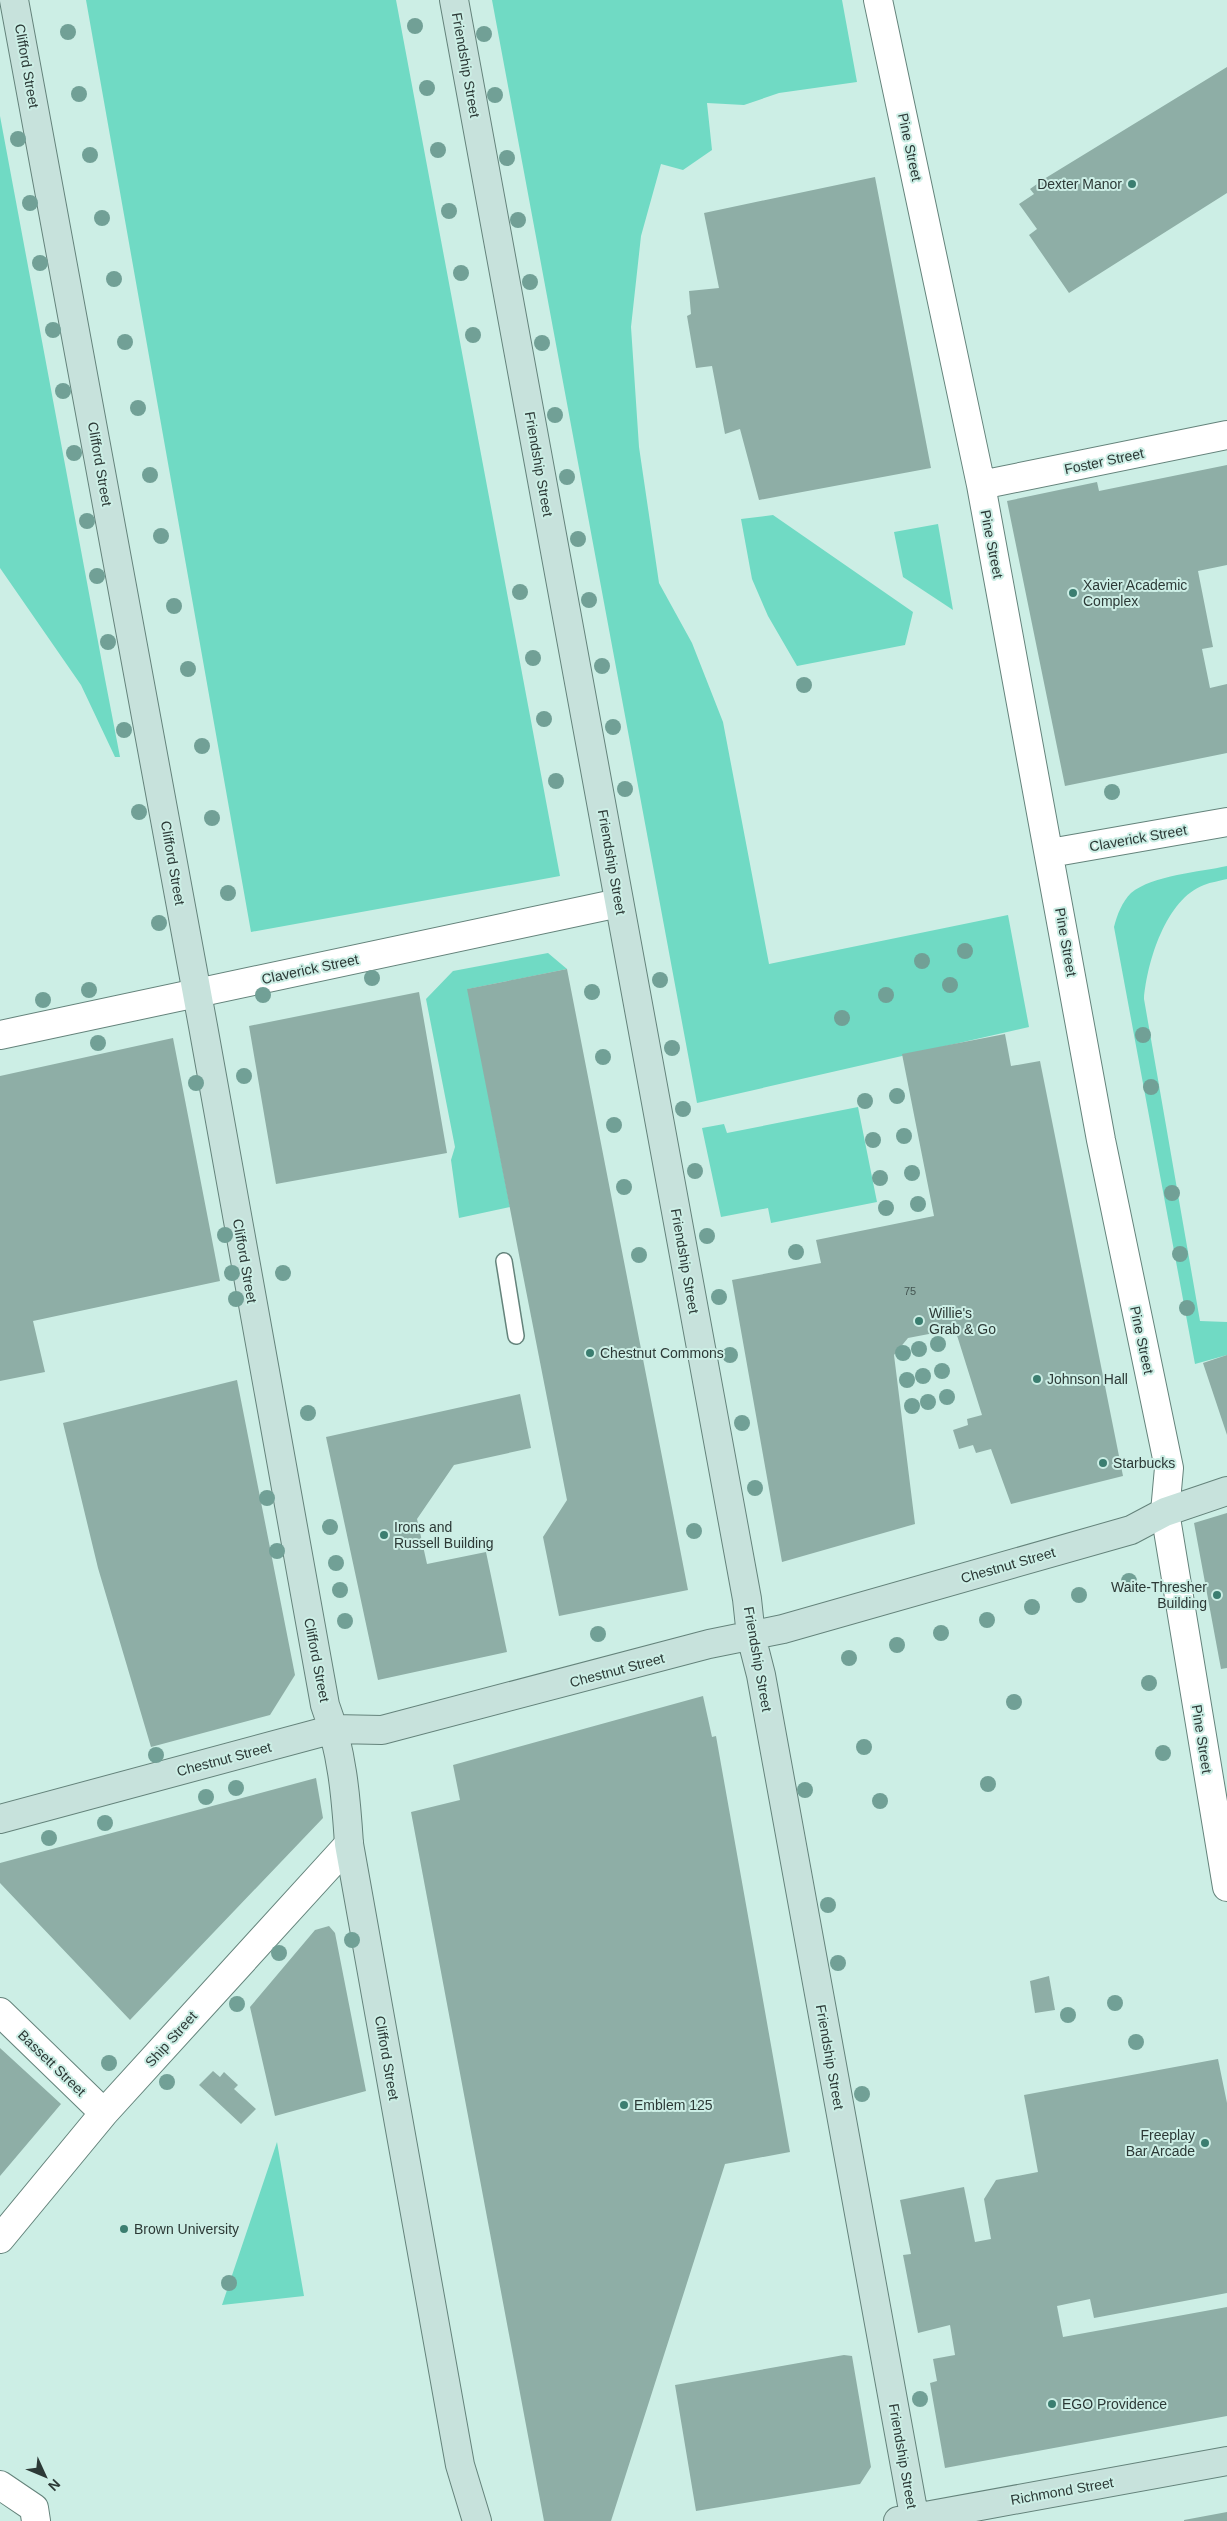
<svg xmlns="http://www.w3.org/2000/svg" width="1227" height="2521" viewBox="0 0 1227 2521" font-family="Arial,sans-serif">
<rect width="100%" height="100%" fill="#cceee5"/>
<path fill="#70dac4" d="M86,0H396L560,876L251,932Z
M492,0H842L857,82L779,93L744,105L707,103L712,150L683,170L661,164L641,236L631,327L639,447L659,583L692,643L723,722L769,964L1008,915L1029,1027L697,1103Z
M0,116L105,679L120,757H115L81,685L0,568Z
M773,515L913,612L905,645L797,666L768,616L752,579L741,519Z
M938,524L953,610L903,577L894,532Z
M1227,866V879C1220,881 1211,882 1204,885C1166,899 1147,962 1144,999L1200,1321L1227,1322V1355L1195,1364L1114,927C1117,915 1122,902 1131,893C1153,875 1200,872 1227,866Z
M548,953L567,969L468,989L510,1207L459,1218L451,1160L455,1147L426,999L453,971Z
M858,1107L877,1202L771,1223L768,1208L721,1217L702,1128L724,1124L727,1133Z
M277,2142L304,2296L222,2305Z"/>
<path fill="#8eaea6" d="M1227,67V193L1069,293L1029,235L1037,229L1019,204L1034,194L1030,189L1044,179Z
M875,177L931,468L759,500L740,429L725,434L712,366L696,368L687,316L691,314L689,291L719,288L704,213Z
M1227,465V565L1198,571L1213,647L1202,649L1210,688L1227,684V753L1065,786L1007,501L1097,482L1099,491Z
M567,969L688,1590L559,1616L543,1537L567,1500L467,989Z
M419,992L447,1153L276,1184L249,1026Z
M1005,1034L1011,1066L1040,1061L1123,1476L1011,1504L991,1449L976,1453L973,1445L959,1449L953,1430L968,1425L967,1419L982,1415L955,1329L908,1338L894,1355L915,1524L782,1562L732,1280L821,1263L816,1240L934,1216L902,1054Z
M173,1038L220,1281L33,1321L45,1372L0,1381V1076Z
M1227,1355V1435L1203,1363Z
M237,1380L295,1675L270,1715L151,1747L98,1568L63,1423Z
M520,1394L531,1448L454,1465L417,1519L427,1564L486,1552L507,1652L378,1680L326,1437Z
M1227,1513V1668L1221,1669L1194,1523Z
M703,1696L712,1737L716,1736L790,2152L725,2164L611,2521H544L411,1812L460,1800L453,1765Z
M316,1778L323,1818L130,2020L0,1883V1863Z
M329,1926L335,1933L366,2091L275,2116L250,2007L315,1930Z
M1049,1976L1055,2010L1035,2013L1030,1981Z
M0,2048L61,2104L0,2176Z
M1218,2059L1227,2103V2293L1094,2318L1090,2299L1057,2306L1063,2337L1227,2307V2416L945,2468L930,2383L937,2381L933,2359L955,2355L950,2325L918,2333L903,2255L911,2254L900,2200L964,2187L975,2242L991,2239L984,2199L996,2180L1038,2172L1024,2095Z
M213,2071L220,2077L224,2072L238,2085L234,2089L256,2109L241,2124L199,2085Z
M844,2355L852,2356L871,2467L860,2484L696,2511L675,2385Z
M1227,2512V2521H1184V2520Z"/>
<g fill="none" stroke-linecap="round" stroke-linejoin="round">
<g stroke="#64837b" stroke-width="18">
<path id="lane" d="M504,1261L516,1336"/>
</g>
<g stroke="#64837b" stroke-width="30">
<path id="street" d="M878,0L981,485L1101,1140L1169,1468L1165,1512L1227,1887
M981,485L1227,435
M1050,853L1227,822
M0,1035L619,903
M0,2012L104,2113
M0,2239L104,2113L349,1844
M0,2485L34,2508L36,2521"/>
</g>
<g stroke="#64837b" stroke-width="30">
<path id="secondary" d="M14,0L203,1026L325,1705C342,1750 346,1797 349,1844L460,2465L477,2521
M454,0L747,1599L751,1636L761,1675L915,2521
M0,1819L334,1729L382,1730L709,1644L783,1629L1131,1530L1165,1512L1227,1491
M898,2521L1227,2461"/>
</g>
<use href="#lane" stroke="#fff" stroke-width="15"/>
<use href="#street" stroke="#fff" stroke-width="28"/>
<use href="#secondary" stroke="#c7e2dc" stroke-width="28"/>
</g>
<g fill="#71a096">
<circle cx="415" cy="26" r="8"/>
<circle cx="68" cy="32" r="8"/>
<circle cx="484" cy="34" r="8"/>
<circle cx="427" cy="88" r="8"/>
<circle cx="79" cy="94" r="8"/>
<circle cx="495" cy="95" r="8"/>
<circle cx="18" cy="139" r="8"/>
<circle cx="438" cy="150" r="8"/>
<circle cx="90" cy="155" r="8"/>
<circle cx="507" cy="158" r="8"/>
<circle cx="30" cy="203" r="8"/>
<circle cx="449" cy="211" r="8"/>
<circle cx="102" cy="218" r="8"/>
<circle cx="518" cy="220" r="8"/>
<circle cx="40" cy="263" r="8"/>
<circle cx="461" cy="273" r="8"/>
<circle cx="114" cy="279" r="8"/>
<circle cx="530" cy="282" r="8"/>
<circle cx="53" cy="330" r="8"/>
<circle cx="473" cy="335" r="8"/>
<circle cx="125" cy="342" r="8"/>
<circle cx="542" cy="343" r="8"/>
<circle cx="63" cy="391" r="8"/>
<circle cx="138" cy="408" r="8"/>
<circle cx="555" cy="415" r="8"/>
<circle cx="74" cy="453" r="8"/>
<circle cx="150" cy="475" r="8"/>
<circle cx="567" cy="477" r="8"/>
<circle cx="87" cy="521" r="8"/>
<circle cx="161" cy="536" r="8"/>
<circle cx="578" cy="539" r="8"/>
<circle cx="97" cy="576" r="8"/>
<circle cx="520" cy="592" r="8"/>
<circle cx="589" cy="600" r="8"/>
<circle cx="174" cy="606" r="8"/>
<circle cx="108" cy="642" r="8"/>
<circle cx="533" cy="658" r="8"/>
<circle cx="602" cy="666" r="8"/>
<circle cx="188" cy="669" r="8"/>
<circle cx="804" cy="685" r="8"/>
<circle cx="544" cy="719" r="8"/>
<circle cx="613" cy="727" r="8"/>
<circle cx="124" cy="730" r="8"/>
<circle cx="202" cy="746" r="8"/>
<circle cx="556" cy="781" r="8"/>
<circle cx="625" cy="789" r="8"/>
<circle cx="1112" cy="792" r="8"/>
<circle cx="139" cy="812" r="8"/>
<circle cx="212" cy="818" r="8"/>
<circle cx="228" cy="893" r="8"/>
<circle cx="159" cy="923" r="8"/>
<circle cx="965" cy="951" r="8"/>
<circle cx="922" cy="961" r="8"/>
<circle cx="372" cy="978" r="8"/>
<circle cx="660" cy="980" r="8"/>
<circle cx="950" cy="985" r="8"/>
<circle cx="89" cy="990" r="8"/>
<circle cx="592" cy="992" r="8"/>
<circle cx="263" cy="995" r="8"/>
<circle cx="886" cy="995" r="8"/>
<circle cx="43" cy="1000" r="8"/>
<circle cx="842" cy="1018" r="8"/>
<circle cx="1143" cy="1035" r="8"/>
<circle cx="98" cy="1043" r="8"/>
<circle cx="672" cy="1048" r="8"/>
<circle cx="603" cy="1057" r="8"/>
<circle cx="244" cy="1076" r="8"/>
<circle cx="196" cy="1083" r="8"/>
<circle cx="1151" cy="1087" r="8"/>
<circle cx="897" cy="1096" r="8"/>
<circle cx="865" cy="1101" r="8"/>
<circle cx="683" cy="1109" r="8"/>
<circle cx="614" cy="1125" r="8"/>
<circle cx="904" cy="1136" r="8"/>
<circle cx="873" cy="1140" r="8"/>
<circle cx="695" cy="1171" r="8"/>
<circle cx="912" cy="1173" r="8"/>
<circle cx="880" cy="1178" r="8"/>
<circle cx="624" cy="1187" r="8"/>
<circle cx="1172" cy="1193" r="8"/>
<circle cx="918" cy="1204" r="8"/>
<circle cx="886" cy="1208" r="8"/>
<circle cx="225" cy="1235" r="8"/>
<circle cx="707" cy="1236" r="8"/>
<circle cx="796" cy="1252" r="8"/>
<circle cx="1180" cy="1254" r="8"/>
<circle cx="639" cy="1255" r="8"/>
<circle cx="232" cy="1273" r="8"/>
<circle cx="283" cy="1273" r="8"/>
<circle cx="719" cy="1297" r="8"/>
<circle cx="236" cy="1299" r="8"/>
<circle cx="1187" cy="1308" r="8"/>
<circle cx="938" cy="1344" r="8"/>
<circle cx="919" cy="1349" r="8"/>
<circle cx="903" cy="1353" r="8"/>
<circle cx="730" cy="1355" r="8"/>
<circle cx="942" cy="1371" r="8"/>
<circle cx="923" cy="1376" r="8"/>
<circle cx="907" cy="1380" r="8"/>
<circle cx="947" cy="1397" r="8"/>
<circle cx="928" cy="1402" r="8"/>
<circle cx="912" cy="1406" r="8"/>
<circle cx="308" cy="1413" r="8"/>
<circle cx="742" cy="1423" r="8"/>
<circle cx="755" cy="1488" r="8"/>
<circle cx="267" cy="1498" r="8"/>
<circle cx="330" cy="1527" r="8"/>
<circle cx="694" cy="1531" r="8"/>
<circle cx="277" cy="1551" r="8"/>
<circle cx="336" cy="1563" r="8"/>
<circle cx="1129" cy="1581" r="8"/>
<circle cx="340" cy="1590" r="8"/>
<circle cx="1079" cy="1595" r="8"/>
<circle cx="1032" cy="1607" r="8"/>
<circle cx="987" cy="1620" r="8"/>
<circle cx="345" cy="1621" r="8"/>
<circle cx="941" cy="1633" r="8"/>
<circle cx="598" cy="1634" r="8"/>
<circle cx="897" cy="1645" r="8"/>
<circle cx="849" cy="1658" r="8"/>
<circle cx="1149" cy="1683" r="8"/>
<circle cx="1014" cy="1702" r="8"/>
<circle cx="864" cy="1747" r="8"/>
<circle cx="1163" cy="1753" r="8"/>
<circle cx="156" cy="1755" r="8"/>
<circle cx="988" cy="1784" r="8"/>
<circle cx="236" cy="1788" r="8"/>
<circle cx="805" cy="1790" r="8"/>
<circle cx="206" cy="1797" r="8"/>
<circle cx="880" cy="1801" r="8"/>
<circle cx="105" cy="1823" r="8"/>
<circle cx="49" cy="1838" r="8"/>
<circle cx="828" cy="1905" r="8"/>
<circle cx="352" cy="1940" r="8"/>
<circle cx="279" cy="1953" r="8"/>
<circle cx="838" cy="1963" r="8"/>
<circle cx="1115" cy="2003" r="8"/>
<circle cx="237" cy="2004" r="8"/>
<circle cx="1068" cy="2015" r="8"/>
<circle cx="1136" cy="2042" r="8"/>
<circle cx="109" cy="2063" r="8"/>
<circle cx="167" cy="2082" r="8"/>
<circle cx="862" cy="2094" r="8"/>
<circle cx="229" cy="2283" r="8"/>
<circle cx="920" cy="2399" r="8"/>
</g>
<g fill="#3b7e70" stroke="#cceee5" stroke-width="2">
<circle cx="1132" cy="184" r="5"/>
<circle cx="1073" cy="593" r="5"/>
<circle cx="919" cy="1321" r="5"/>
<circle cx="590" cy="1353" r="5"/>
<circle cx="1037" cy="1379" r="5"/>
<circle cx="1103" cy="1463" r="5"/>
<circle cx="384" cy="1535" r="5"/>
<circle cx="1217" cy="1595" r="5"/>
<circle cx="624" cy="2105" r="5"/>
<circle cx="1205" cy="2143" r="5"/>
<circle cx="124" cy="2229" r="5"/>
<circle cx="1052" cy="2404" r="5"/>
</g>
<g text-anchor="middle" stroke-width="4" stroke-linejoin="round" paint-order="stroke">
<g font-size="11" fill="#445652">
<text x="910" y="1295">75</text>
</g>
<g font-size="14" fill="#2c3936" stroke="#cceee5">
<text transform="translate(466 65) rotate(80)" y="5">Friendship Street</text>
<text transform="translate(27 66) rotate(80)" y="5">Clifford Street</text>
<text transform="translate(910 147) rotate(78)" y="5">Pine Street</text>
<text transform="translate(1104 461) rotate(-12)" y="5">Foster Street</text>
<text transform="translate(100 464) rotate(80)" y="5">Clifford Street</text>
<text transform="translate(539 464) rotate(80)" y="5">Friendship Street</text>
<text transform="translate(992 544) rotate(79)" y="5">Pine Street</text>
<text transform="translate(1138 838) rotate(-10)" y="5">Claverick Street</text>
<text transform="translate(612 862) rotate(80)" y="5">Friendship Street</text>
<text transform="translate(173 863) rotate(80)" y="5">Clifford Street</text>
<text transform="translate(1066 942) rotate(80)" y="5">Pine Street</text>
<text transform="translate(310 969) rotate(-12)" y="5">Claverick Street</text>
<text transform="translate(245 1261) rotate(80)" y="5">Clifford Street</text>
<text transform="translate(685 1261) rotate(80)" y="5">Friendship Street</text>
<text transform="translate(1142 1340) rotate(78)" y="5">Pine Street</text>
<text transform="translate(1008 1565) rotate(-16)" y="5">Chestnut Street</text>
<text transform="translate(758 1659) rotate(80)" y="5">Friendship Street</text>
<text transform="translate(317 1660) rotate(79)" y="5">Clifford Street</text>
<text transform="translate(617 1670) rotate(-15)" y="5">Chestnut Street</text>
<text transform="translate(1202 1739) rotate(81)" y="5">Pine Street</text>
<text transform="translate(224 1759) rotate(-15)" y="5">Chestnut Street</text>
<text transform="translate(171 2039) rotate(-48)" y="5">Ship Street</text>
<text transform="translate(830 2057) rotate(80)" y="5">Friendship Street</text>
<text transform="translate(387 2058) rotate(80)" y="5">Clifford Street</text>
<text transform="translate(52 2063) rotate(44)" y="5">Bassett Street</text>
<text transform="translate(903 2456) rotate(80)" y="5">Friendship Street</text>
<text transform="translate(1062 2491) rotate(-10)" y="5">Richmond Street</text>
</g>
<g font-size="14" fill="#2c3936" stroke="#cceee5" text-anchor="start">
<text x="1122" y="189" text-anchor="end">Dexter Manor</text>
<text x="1083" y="590">Xavier Academic<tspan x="1083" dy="16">Complex</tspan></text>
<text x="929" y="1318">Willie's<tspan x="929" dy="16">Grab &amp; Go</tspan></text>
<text x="600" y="1358">Chestnut Commons</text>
<text x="1047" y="1384">Johnson Hall</text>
<text x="1113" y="1468">Starbucks</text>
<text x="394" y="1532">Irons and<tspan x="394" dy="16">Russell Building</tspan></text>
<text x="1207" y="1592" text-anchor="end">Waite-Thresher<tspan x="1207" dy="16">Building</tspan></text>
<text x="634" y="2110">Emblem 125</text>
<text x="1195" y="2140" text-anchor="end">Freeplay<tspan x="1195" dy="16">Bar Arcade</tspan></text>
<text x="134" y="2234">Brown University</text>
<text x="1062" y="2409">EGO Providence</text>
</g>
</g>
<g transform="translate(45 2476) rotate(134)" stroke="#cceee5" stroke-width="4" paint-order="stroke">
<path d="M0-4L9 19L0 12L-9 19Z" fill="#2c3936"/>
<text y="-8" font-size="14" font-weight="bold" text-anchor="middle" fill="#2c3936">N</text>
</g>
</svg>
